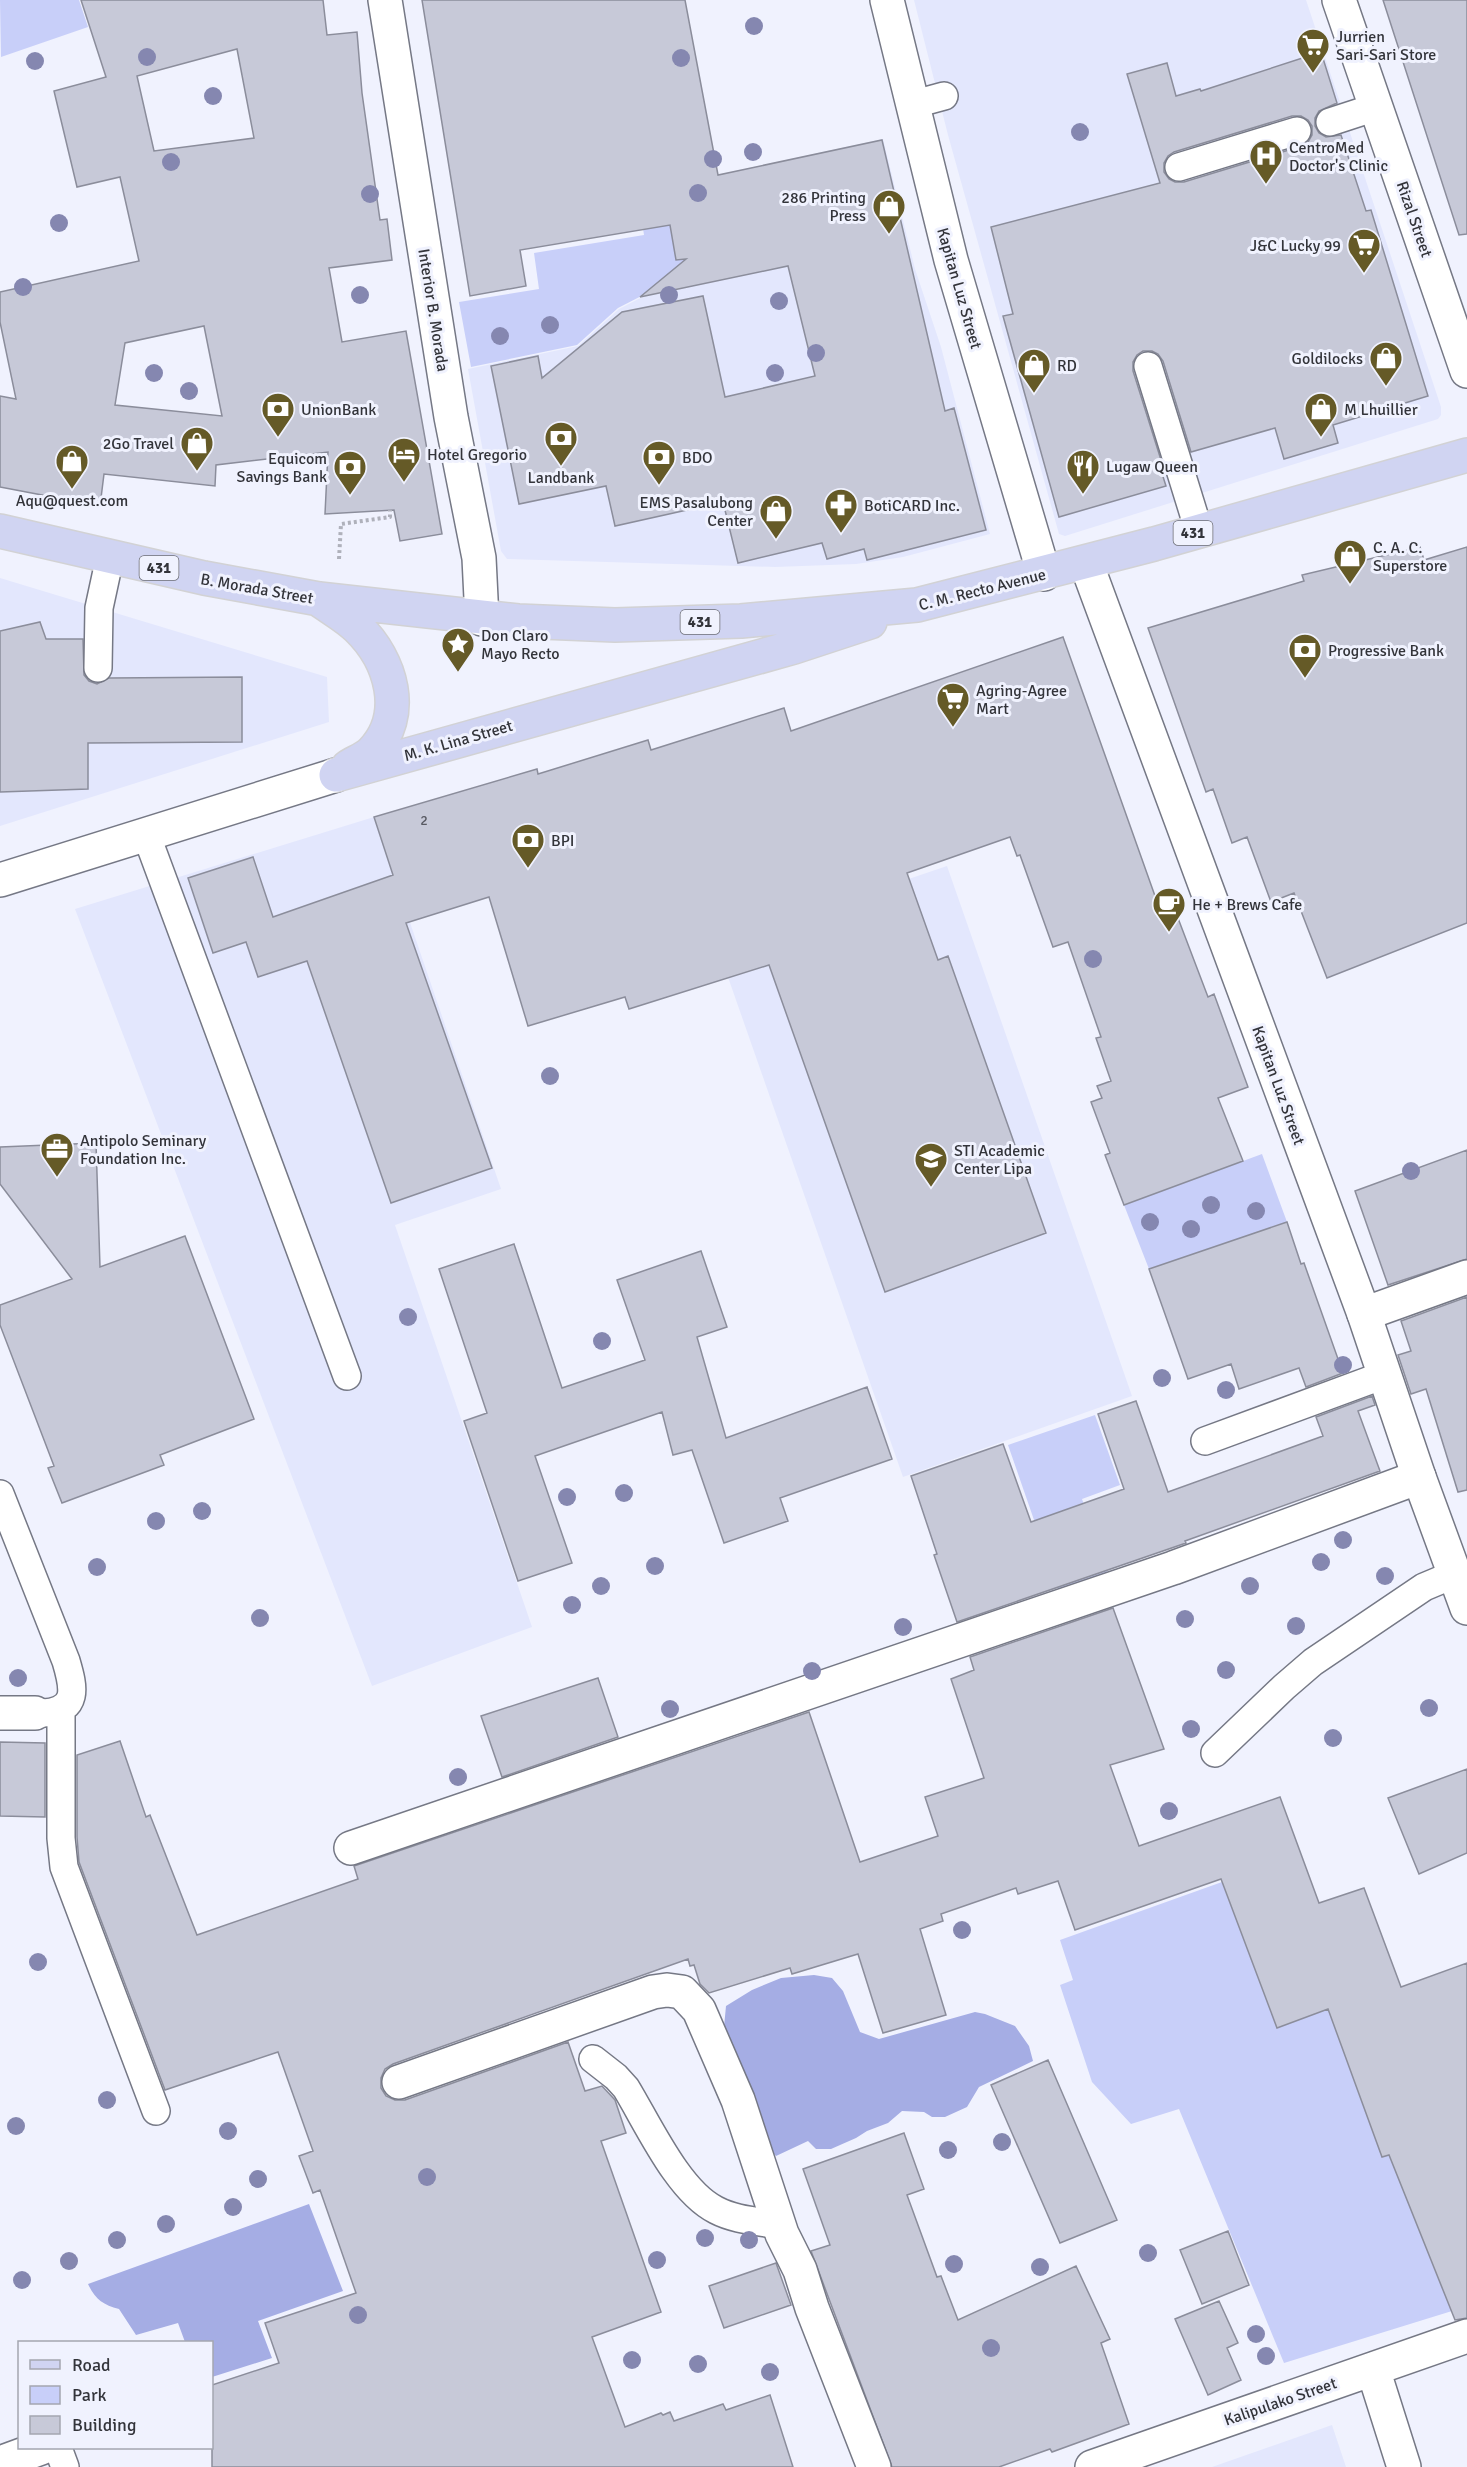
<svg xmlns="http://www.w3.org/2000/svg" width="1467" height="2467" viewBox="0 0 1467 2467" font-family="Signika,sans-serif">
<rect width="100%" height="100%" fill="#f0f2fe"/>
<path fill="#e3e7fd" d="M914,0H1306L1441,407V415L1438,419L1065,536L1059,534L948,135Z
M883,139L915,269L941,347L990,534L903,557L856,564L775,567L507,559L501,551L468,369L578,346L619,309L697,269L680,183Z
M0,578L327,677L329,722L0,826Z
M688,738L773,925L947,866L1132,1396L903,1477L729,980L653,749Z
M374,817L501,1189L395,1225L532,1627L372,1686L75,909Z
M1332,2425L1346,2467H1212Z"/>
<path fill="#c8cff9" d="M0,0H79L88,27L1,57Z
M679,187L696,268L618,308L577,345L471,367L459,302L539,289L534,253L644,235L638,195Z
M1262,1154L1287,1222L1149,1269L1124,1205Z
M1095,1415L1120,1485L1082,1499L1108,1574L1059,1592L1008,1445Z
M1222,1882L1277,2027L1328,2008L1382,2156L1389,2155L1452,2311L1284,2363L1179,2109L1131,2124L1092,2082L1060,1985L1073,1980L1060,1940Z"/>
<path fill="#a5ade4" d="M814,1975L832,1978L843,1991L860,2032L879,2039L975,2012L985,2014L1015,2026L1029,2046L1033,2061L979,2087L967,2107L945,2117H932L924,2112L902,2111L888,2123L867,2131L856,2138L831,2149H816L808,2141L776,2156L768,2148L724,2027L726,2006L752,1990L781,1978Z
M309,2204L343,2291L258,2321L272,2358L212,2377V2342H185L178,2323L136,2335L119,2309C103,2305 95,2299 88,2284Z"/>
<path fill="#c7c9d8" stroke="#8b8d9b" stroke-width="1.5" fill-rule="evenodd" d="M81,0H323L327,35L357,32L362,93L380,220L387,219L392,260L329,268L342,342L406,331L442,534L400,541L394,510L325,514L328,452L216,465L215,486L104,474L100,506L0,487V396L16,399L0,322V292L139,261L120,177L77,187L54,91L106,77ZM237,49L254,138L154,151L137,76ZM204,326L222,416L115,405L125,343Z
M422,0H685L718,175L882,140L945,411L954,408L986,530L867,560L864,549L827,559L822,543L738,563L723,502L615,526L606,486L519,504L491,366L538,356L542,378L622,312L703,296L725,397L815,376L788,266L640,297L686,259L676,260L670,225L520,250L526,286L470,296Z
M1383,0H1467V234L1459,235Z
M1321,52L1337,103L1319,111L1315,118V126L1319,133L1326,137L1341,135L1366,211L1371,210L1428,396L1333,425L1338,443L1284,459L1275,428L1191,452L1163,361L1158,354L1152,351H1143L1137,355L1133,362V371L1161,460L1158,461L1166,486L1059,517L1003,316L1013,314L991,227L1160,183L1127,74L1167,63L1176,96L1200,89L1201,91ZM1292,116H1301L1308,120L1312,126V135L1308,142L1302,146L1184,182H1175L1169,179L1164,172V163L1168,156L1174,152Z
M1420,547L1424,560L1467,547V923L1327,978L1294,893L1271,902L1247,837L1232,843L1213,789L1206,792L1148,628L1304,581L1302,575Z
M40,622L46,639H83L84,675L89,681L97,684L109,678L242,677V742L88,743V789L0,792V631Z
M1063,637L1160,910L1173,905L1208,997L1214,994L1248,1087L1218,1098L1243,1161L1124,1205L1105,1155L1110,1153L1091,1102L1102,1098L1097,1086L1111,1081L1096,1038L1101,1037L1068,942L1053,947L1020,855L1017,856L1010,837L907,873L938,960L948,956L1046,1233L885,1292L769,965L629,1009L625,997L528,1026L489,897L406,923L492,1168L391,1203L307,961L258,977L246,942L213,953L188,878L253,857L273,917L393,875L374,817L537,769L538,774L648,740L651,750L784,708L791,731Z
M96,1143L100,1267L185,1236L254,1419L160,1455L164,1465L62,1503L48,1468L54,1466L0,1325V1305L72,1279L0,1184V1147Z
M1467,1150V1259L1388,1285L1355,1191Z
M1287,1222L1301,1264L1304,1263L1343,1373L1306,1387L1299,1368L1239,1389L1231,1364L1188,1379L1149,1269Z
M514,1244L562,1388L645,1360L617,1280L701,1251L727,1327L697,1337L726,1438L867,1387L892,1459L780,1498L788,1521L724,1543L692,1450L673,1455L662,1412L535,1456L572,1563L518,1581L464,1421L487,1413L439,1269Z
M1467,1297V1490L1458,1492L1426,1389L1411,1394L1398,1355L1411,1351L1401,1321Z
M1372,1396L1375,1405L1358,1411L1380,1471L1185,1541L1186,1543L957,1622L934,1555L937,1554L911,1476L1003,1444L1031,1522L1124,1489L1098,1414L1136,1401L1168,1492L1323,1436L1316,1417Z
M1113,1608L1164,1749L1110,1765L1139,1846L1280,1797L1319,1903L1364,1888L1401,1987L1467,1963V2318L1455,2320L1389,2155L1382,2157L1328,2009L1277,2028L1221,1879L1075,1930L1058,1881L1018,1894L1016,1888L941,1914L943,1921L920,1929L946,2015L883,2033L858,1954L792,1974L790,1968L709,1993L700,1984L694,1965L690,1966L688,1959L393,2064L385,2069L381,2078V2088L386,2096L395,2100H405L568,2042L585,2091L602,2086L615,2100L626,2133L601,2141L661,2312L592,2337L625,2427L661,2413L663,2415L670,2412L674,2421L723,2404L726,2410L770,2395L793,2467H212V2385L279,2363L265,2323L356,2293L320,2190L313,2193L299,2156L313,2151L278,2052L165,2090L79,1862L77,1837V1755L120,1741L146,1817L150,1815L197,1935L358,1879L354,1866L809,1712L860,1862L938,1836L925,1797L984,1778L951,1679L974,1670L970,1657Z
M598,1678L618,1737L502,1777L481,1716Z
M0,1742L45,1743V1817L0,1816Z
M1467,1769V1853L1419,1874L1388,1798Z
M1048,2060L1117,2220L1060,2243L991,2085Z
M904,2133L924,2189L907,2195L937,2277L941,2276L958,2320L1076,2266L1110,2339L1101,2343L1129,2424L1052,2452L1050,2449L999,2467H892L811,2251L830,2245L803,2169Z
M1228,2231L1249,2285L1202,2304L1180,2250Z
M776,2263L791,2305L724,2328L709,2286Z
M1219,2301L1238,2343L1227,2348L1241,2380L1208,2395L1175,2319Z"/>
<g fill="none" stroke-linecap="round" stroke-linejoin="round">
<g stroke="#757885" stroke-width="30">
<path id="service" d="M911,105L944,96
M1330,122L1376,107
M1179,167L1297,131
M1148,366L1199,531
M98,668L99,608L110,557
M146,834L347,1376
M1205,1441L1384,1375
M0,1494L66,1661C74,1688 79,1710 44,1713
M61,1709V1838L64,1867L156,2111
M1215,1753L1284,1687L1313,1662L1424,1587L1455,1574
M593,2059L616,2077L626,2088C648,2124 678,2191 716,2210C735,2220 758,2221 779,2225
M58,2448L65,2467"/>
</g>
<g stroke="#757885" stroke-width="36">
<path id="pedestrian" d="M0,1713H35"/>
</g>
<g stroke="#757885" stroke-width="36">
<path id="minor" d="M385,0L451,417L479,558L482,619
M887,0L951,260L1044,574
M1339,0L1467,371
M1364,1314L1467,1277
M351,1848L1173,1568L1419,1477
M399,2082L653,1992L667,1990L682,1992L699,2010L738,2100L782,2234L800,2270L812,2308L874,2467
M0,2463L41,2448"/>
</g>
<g stroke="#757885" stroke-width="36">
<path id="tertiary" d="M1086,563L1364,1314L1419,1477L1467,1608
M1373,2369L1404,2467
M1092,2467L1467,2336"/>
</g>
<g stroke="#757885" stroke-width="36">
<path id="secondary" d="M0,880L336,775"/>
</g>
<g stroke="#d2d2d4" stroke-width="36">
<path id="primary" d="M0,531L204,578L319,599L518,621L615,625L741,621L917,605L1154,544L1467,455
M320,600C332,609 347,617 358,628C391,660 408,715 372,752C366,758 356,762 348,767
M336,775L794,647L870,622"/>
</g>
<path stroke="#afb1bb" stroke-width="4" stroke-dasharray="3 3" stroke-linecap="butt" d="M339,559L341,524L390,517V510"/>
<use href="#service" stroke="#fff" stroke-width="27"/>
<use href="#pedestrian" stroke="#fff" stroke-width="33"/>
<use href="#minor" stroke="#fff" stroke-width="33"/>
<use href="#tertiary" stroke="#fff" stroke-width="33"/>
<use href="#secondary" stroke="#fff" stroke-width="33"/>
<use href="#primary" stroke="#d0d4f2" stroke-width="33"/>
</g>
<g fill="#8587b0">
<circle cx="754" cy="26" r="9"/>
<circle cx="147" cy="57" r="9"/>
<circle cx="681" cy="58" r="9"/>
<circle cx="35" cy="61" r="9"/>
<circle cx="213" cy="96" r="9"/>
<circle cx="1080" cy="132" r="9"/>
<circle cx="753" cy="152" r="9"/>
<circle cx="713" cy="159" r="9"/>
<circle cx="171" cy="162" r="9"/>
<circle cx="698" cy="193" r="9"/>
<circle cx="370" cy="194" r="9"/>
<circle cx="59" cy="223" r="9"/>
<circle cx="23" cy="287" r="9"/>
<circle cx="360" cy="295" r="9"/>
<circle cx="669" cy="295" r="9"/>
<circle cx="779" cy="301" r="9"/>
<circle cx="550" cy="325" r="9"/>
<circle cx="500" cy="336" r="9"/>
<circle cx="816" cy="353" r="9"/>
<circle cx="154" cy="373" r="9"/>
<circle cx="775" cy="373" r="9"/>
<circle cx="189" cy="391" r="9"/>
<circle cx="1093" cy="959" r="9"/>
<circle cx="550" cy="1076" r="9"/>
<circle cx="1411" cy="1171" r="9"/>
<circle cx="1211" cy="1205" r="9"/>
<circle cx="1256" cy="1211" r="9"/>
<circle cx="1150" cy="1222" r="9"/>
<circle cx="1191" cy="1229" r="9"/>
<circle cx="408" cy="1317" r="9"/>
<circle cx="602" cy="1341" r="9"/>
<circle cx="1343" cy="1365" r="9"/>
<circle cx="1162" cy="1378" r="9"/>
<circle cx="1226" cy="1390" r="9"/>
<circle cx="624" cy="1493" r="9"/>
<circle cx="567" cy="1497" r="9"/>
<circle cx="202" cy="1511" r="9"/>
<circle cx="156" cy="1521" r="9"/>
<circle cx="1343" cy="1540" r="9"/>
<circle cx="1321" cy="1562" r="9"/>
<circle cx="655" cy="1566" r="9"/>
<circle cx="97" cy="1567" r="9"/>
<circle cx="1385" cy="1576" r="9"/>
<circle cx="601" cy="1586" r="9"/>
<circle cx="1250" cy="1586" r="9"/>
<circle cx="572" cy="1605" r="9"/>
<circle cx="260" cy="1618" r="9"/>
<circle cx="1185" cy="1619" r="9"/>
<circle cx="1296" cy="1626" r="9"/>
<circle cx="903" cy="1627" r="9"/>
<circle cx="1226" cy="1670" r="9"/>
<circle cx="812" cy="1671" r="9"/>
<circle cx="18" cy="1678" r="9"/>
<circle cx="1429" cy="1708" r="9"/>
<circle cx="670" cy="1709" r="9"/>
<circle cx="1191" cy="1729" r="9"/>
<circle cx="1333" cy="1738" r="9"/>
<circle cx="458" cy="1777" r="9"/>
<circle cx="1169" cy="1811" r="9"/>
<circle cx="962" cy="1930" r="9"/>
<circle cx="38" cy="1962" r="9"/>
<circle cx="107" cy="2100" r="9"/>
<circle cx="16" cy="2126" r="9"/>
<circle cx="228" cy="2131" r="9"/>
<circle cx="1002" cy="2142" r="9"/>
<circle cx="948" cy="2150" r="9"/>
<circle cx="427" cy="2177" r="9"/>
<circle cx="258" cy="2179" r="9"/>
<circle cx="233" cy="2207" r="9"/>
<circle cx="166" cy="2224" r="9"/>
<circle cx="705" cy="2238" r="9"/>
<circle cx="117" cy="2240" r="9"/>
<circle cx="749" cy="2240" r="9"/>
<circle cx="1148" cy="2253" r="9"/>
<circle cx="657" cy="2260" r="9"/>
<circle cx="69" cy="2261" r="9"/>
<circle cx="954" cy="2264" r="9"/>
<circle cx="1040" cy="2267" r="9"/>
<circle cx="22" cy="2280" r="9"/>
<circle cx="358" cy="2315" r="9"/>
<circle cx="1256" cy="2334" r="9"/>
<circle cx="991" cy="2348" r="9"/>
<circle cx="1266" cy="2356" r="9"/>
<circle cx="632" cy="2360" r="9"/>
<circle cx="698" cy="2364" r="9"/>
<circle cx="770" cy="2372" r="9"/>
</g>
<defs>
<g id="supermarket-pin" transform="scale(1.725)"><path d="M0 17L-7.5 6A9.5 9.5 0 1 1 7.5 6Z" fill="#655a27" stroke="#f0f2fe"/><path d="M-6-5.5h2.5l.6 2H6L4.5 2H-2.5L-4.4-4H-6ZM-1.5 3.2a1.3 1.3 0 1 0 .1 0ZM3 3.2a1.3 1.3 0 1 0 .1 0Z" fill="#fff"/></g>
<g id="hospital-pin" transform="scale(1.725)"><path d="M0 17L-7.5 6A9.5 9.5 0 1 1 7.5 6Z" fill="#655a27" stroke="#f0f2fe"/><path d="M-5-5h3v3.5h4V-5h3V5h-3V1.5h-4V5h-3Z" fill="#fff"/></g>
<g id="shop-pin" transform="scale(1.725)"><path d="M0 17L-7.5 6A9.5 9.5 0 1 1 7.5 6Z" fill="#655a27" stroke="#f0f2fe"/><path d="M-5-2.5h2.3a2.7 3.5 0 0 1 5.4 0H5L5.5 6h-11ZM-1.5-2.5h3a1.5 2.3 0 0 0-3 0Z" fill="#fff"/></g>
<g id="bank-pin" transform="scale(1.725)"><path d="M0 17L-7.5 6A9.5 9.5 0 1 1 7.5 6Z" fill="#655a27" stroke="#f0f2fe"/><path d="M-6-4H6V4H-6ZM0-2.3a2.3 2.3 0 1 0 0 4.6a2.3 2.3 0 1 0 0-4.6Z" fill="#fff"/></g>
<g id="hotel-pin" transform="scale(1.725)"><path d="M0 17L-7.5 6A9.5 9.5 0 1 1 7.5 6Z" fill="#655a27" stroke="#f0f2fe"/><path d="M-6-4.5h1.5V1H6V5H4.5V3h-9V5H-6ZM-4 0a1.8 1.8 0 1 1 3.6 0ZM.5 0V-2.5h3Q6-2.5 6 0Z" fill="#fff"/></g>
<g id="restaurant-pin" transform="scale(1.725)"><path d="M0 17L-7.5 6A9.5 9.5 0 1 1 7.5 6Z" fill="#655a27" stroke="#f0f2fe"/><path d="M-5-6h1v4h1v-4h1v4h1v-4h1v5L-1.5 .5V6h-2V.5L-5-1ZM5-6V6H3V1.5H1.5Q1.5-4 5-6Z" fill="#fff"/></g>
<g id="pharmacy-pin" transform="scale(1.725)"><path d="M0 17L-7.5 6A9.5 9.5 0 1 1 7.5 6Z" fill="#655a27" stroke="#f0f2fe"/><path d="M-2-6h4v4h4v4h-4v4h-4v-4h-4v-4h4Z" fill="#fff"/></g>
<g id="sight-pin" transform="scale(1.725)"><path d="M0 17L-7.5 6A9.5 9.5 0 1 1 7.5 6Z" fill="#655a27" stroke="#f0f2fe"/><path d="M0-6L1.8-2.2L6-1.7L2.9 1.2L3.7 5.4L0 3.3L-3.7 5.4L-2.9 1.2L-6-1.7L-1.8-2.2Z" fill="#fff"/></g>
<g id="cafe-pin" transform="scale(1.725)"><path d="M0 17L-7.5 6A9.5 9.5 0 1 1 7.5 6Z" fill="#655a27" stroke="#f0f2fe"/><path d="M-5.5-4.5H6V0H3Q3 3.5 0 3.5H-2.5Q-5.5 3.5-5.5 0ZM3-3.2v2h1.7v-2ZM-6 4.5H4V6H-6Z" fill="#fff"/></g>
<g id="office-pin" transform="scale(1.725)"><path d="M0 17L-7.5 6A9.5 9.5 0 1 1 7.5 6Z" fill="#655a27" stroke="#f0f2fe"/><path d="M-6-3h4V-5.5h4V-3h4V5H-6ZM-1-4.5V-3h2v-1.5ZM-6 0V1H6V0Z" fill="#fff"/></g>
<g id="university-pin" transform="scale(1.725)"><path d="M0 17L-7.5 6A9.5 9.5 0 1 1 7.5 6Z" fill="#655a27" stroke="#f0f2fe"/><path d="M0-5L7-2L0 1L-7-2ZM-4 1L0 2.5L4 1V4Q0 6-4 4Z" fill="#fff"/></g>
</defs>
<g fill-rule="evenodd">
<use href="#supermarket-pin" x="1313" y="45"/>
<use href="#hospital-pin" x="1266" y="156"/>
<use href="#shop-pin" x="889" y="206"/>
<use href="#supermarket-pin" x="1364" y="245"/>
<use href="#shop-pin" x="1386" y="358"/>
<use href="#shop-pin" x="1034" y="365"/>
<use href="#bank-pin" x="278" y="409"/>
<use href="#shop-pin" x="1321" y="409"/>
<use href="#bank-pin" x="561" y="438"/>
<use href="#shop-pin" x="197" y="443"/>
<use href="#hotel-pin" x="404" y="454"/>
<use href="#bank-pin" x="659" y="457"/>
<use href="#shop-pin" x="72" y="461"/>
<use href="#restaurant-pin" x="1083" y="466"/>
<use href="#bank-pin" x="350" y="467"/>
<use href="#pharmacy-pin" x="841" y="505"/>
<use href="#shop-pin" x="776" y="511"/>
<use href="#shop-pin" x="1350" y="556"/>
<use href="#sight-pin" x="458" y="644"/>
<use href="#bank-pin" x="1305" y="650"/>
<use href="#supermarket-pin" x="953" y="699"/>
<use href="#bank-pin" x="528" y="840"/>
<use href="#cafe-pin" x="1169" y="904"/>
<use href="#office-pin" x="57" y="1149"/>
<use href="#university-pin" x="931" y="1159"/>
</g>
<g text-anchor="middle" stroke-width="6" stroke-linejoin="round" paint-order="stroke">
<g font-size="14" fill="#585962">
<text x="424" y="825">2</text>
</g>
<g fill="#f0f2fe" stroke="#6c6d75" stroke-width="1.5">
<rect x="1173.5" y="521" width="39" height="24" rx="4.5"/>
<rect x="139.5" y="556" width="39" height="24" rx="4.5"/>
<rect x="680.5" y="610" width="39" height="24" rx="4.5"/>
</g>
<g font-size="15" font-weight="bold" fill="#33343a">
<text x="1193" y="538">431</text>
<text x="159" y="573">431</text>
<text x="700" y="627">431</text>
</g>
<g font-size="16" fill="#33343a" stroke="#f0f2fe" text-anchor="start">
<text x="1336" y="42">Jurrien<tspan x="1336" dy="18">Sari-Sari Store</tspan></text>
<text x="1289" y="153">CentroMed<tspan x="1289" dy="18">Doctor's Clinic</tspan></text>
<text x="866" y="203" text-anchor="end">286 Printing<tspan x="866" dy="18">Press</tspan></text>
<text x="1341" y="251" text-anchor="end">J&amp;C Lucky 99</text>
<text x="1363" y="364" text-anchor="end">Goldilocks</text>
<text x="1057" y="371">RD</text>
<text x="301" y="415">UnionBank</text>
<text x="1344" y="415">M Lhuillier</text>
<text x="174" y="449" text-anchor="end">2Go Travel</text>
<text x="427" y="460">Hotel Gregorio</text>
<text x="682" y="463">BDO</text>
<text x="327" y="464" text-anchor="end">Equicom<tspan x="327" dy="18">Savings Bank</tspan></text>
<text x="1106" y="472">Lugaw Queen</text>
<text x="561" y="483" text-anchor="middle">Landbank</text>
<text x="72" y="506" text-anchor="middle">Aqu@quest.com</text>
<text x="753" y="508" text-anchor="end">EMS Pasalubong<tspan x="753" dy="18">Center</tspan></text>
<text x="864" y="511">BotiCARD Inc.</text>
<text x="1373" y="553">C. A. C.<tspan x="1373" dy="18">Superstore</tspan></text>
<text x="481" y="641">Don Claro<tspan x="481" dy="18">Mayo Recto</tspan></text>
<text x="1328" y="656">Progressive Bank</text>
<text x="976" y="696">Agring-Agree<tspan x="976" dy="18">Mart</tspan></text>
<text x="551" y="846">BPI</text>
<text x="1192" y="910">He + Brews Cafe</text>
<text x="80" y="1146">Antipolo Seminary<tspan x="80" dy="18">Foundation Inc.</tspan></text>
<text x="954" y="1156">STI Academic<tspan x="954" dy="18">Center Lipa</tspan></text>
</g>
<g font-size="16" fill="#33343a" stroke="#f0f2fe">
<text transform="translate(1415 219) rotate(71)" y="6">Rizal Street</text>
<text transform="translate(960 288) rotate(74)" y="6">Kapitan Luz Street</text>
<text transform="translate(434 310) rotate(81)" y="6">Interior B. Morada</text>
<text transform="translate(257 588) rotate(10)" y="6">B. Morada Street</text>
<text transform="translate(982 589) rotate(-14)" y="6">C. M. Recto Avenue</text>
<text transform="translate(458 740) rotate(-16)" y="6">M. K. Lina Street</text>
<text transform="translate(1279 1085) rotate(70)" y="6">Kapitan Luz Street</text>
<text transform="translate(1280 2401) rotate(-19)" y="6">Kalipulako Street</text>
</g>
</g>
<rect x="18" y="2341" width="195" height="108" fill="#f0f2fe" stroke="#a4a6b0" stroke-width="1.5"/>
<rect x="30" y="2360" width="30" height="9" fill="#d0d4f2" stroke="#a4a6b0" stroke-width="1.5"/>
<text x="72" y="2371" font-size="18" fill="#33343a">Road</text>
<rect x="30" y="2386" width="30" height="18" fill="#c8cff9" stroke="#a4a6b0" stroke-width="1.5"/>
<text x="72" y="2401" font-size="18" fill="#33343a">Park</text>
<rect x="30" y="2416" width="30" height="18" fill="#c7c9d8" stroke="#a4a6b0" stroke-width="1.5"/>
<text x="72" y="2431" font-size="18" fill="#33343a">Building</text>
</svg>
